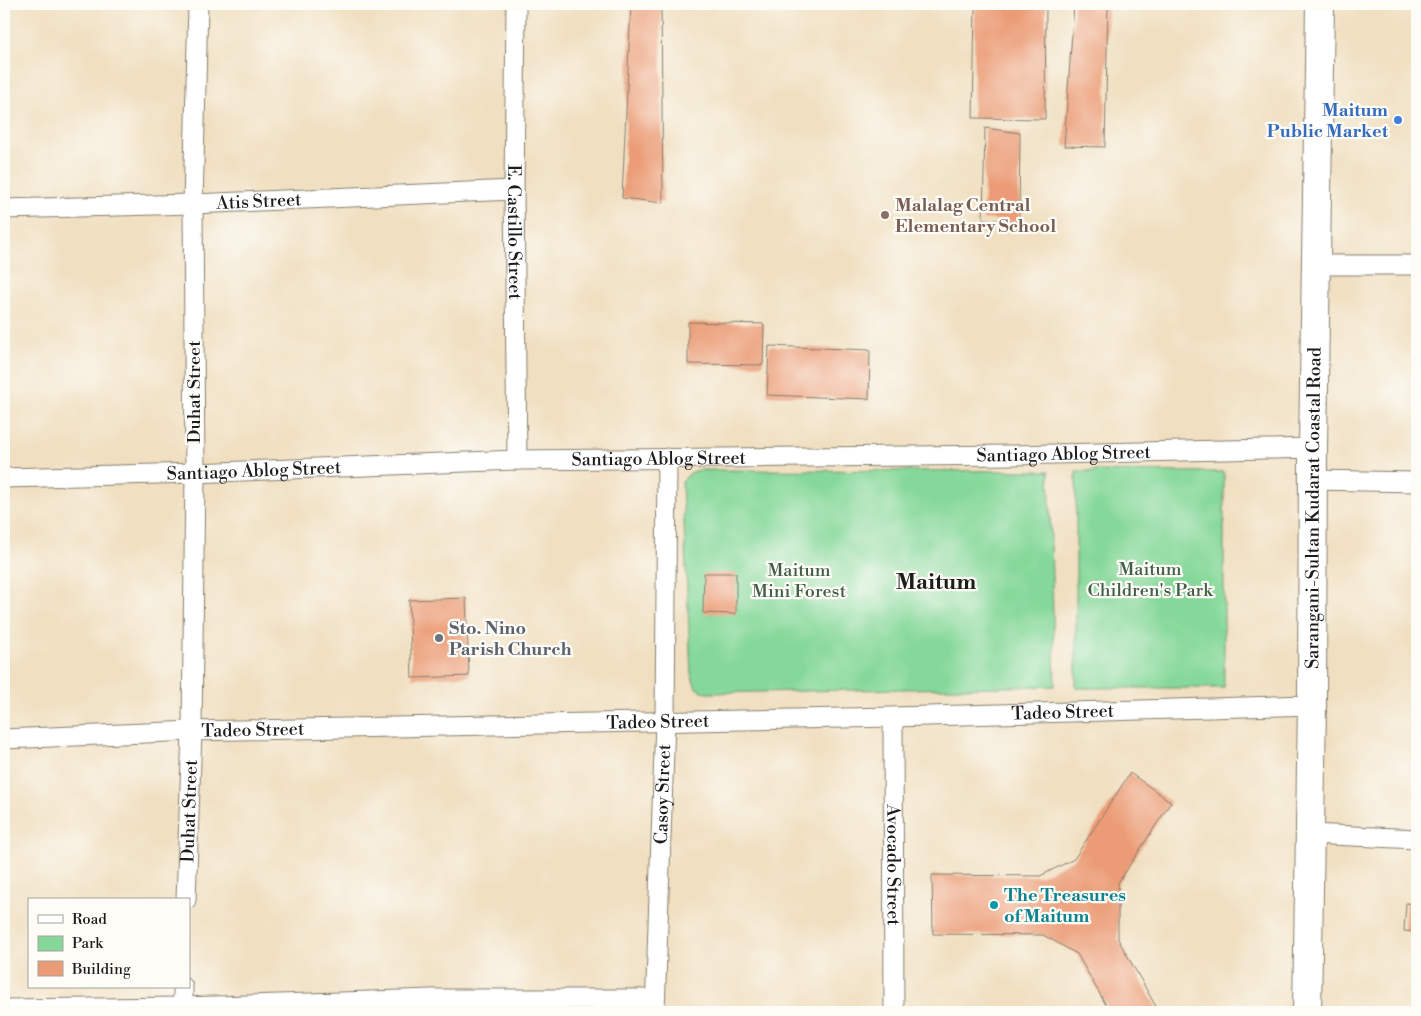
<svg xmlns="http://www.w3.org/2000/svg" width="1421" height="1016" viewBox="0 0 1421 1016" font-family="'Libre Bodoni',serif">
<rect width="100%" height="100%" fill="#fdfcf7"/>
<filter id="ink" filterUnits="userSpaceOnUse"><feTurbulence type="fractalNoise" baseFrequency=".02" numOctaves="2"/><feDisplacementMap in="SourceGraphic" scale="10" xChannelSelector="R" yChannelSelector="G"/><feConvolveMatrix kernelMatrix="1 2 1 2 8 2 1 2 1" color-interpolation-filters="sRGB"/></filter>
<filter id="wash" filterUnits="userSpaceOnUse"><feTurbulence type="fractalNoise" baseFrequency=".0096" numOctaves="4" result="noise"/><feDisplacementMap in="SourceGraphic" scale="20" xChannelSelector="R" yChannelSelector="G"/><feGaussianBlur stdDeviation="1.12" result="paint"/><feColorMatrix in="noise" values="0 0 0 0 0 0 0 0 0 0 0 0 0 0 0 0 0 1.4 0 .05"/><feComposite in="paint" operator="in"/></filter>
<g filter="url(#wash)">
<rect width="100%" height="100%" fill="#f0dfc0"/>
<path fill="#85d899" stroke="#507a5a" d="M699,470L1049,471L1055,686L707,693L696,688L691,674L682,482L690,473Z
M1076,471L1224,472V688H1076Z"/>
<g id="blocks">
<path fill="#eb9b75" d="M631,4H661L663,203L622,198Z
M975,4H1046L1045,119L973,118Z
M1074,4H1108L1105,147L1064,146Z
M985,128L1020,133L1019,222L983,219Z
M688,322L764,324L763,365L688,364Z
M769,346L870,350L869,399L767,395Z
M704,573H736V614L703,613Z
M466,598L469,676L412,678L409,600Z
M1130,773L1171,802L1118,883V939L1159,1012H1110L1077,954L1043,935L933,934L932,875L1040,876L1074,859Z
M1406,903L1417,904V932L1404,931Z"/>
</g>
</g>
<g filter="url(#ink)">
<use href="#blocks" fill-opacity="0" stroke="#867e6e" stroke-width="1"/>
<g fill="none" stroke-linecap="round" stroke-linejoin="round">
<g stroke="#867e6e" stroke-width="21">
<g id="minor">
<path id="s1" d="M516,4L514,190L517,460"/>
<path id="s2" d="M4,209L193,204L514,190"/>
<path d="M1317,265H1417"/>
<path id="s3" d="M4,478L195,473L517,460L1013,455L1313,448"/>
<path d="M1313,480L1417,482"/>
<path id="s4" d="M893,717L894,1012"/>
<path id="s5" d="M4,739L192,731L893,717L1312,705"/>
<path d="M1310,834L1417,839"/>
<path id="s6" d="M186,900L192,731L195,473L193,204L198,4"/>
<path d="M4,1009L183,1007L432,999H655"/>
<path d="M183,1012V987"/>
<path id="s7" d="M655,1012L665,721L667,458"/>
</g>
</g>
<g stroke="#867e6e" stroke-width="30">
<g id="primary">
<path id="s8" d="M1307,1012L1312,705L1313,448L1320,4"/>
</g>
</g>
<use href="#minor" stroke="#fff" stroke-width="19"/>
<use href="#primary" stroke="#fff" stroke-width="28"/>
</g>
</g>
<circle fill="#3f7fe0" stroke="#fdfcf7" stroke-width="2" cx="1398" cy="120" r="5"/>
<circle fill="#8d6e63" stroke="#fdfcf7" stroke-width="2" cx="885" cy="215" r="5"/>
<circle fill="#6b7280" stroke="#fdfcf7" stroke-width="2" cx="439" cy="638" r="5"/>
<circle fill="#0f9aa8" stroke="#fdfcf7" stroke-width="2" cx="994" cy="905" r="5"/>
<g text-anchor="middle" stroke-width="4.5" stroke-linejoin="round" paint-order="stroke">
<g font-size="18" font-weight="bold" fill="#366cbe" stroke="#fdfcf7" text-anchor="end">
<text x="1388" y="116">Maitum<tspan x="1388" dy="21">Public Market</tspan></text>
</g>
<g font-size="18" fill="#1c1c1c" stroke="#fdfcf7">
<text dy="6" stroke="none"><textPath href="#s2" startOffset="255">Atis Street</textPath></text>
<text dy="6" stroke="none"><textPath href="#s1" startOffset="228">E. Castillo Street</textPath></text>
<text transform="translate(194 392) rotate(-90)" y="6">Duhat Street</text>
<text dy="6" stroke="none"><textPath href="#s3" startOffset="1060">Santiago Ablog Street</textPath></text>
<text dy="6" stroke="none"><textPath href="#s3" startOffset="655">Santiago Ablog Street</textPath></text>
<text dy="6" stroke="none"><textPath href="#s3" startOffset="250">Santiago Ablog Street</textPath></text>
<text dy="6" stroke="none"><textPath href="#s8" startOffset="504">Sarangani-Sultan Kudarat Coastal Road</textPath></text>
<text dy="6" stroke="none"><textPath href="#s5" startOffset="1059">Tadeo Street</textPath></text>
<text dy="6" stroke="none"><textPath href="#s5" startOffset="654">Tadeo Street</textPath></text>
<text dy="6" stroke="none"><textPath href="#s5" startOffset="249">Tadeo Street</textPath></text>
<text dy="6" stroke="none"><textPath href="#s7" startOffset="218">Casoy Street</textPath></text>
<text dy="6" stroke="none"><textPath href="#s6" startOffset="89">Duhat Street</textPath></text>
<text dy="6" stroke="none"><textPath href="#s4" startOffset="148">Avocado Street</textPath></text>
</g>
<g font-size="18" font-weight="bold" fill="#785e54" stroke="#fdfcf7" text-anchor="start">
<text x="895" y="211">Malalag Central<tspan x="895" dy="21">Elementary School</tspan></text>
</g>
<g font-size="18" fill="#415e48" stroke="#fdfcf7">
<text x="1150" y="575">Maitum<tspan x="1150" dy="21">Children's Park</tspan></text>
<text x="799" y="576">Maitum<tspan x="799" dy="21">Mini Forest</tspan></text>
</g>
<g font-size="18" font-weight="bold" fill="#5b616d" stroke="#fdfcf7" text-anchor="start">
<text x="449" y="634">Sto. Nino<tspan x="449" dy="21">Parish Church</tspan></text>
</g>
<g font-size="18" font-weight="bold" fill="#0d838f" stroke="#fdfcf7" text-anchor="start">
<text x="1004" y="901">The Treasures<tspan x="1004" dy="21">of Maitum</tspan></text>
</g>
<g font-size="22" font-weight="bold" fill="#1c1c1c" stroke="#fdfcf7">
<text x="936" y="589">Maitum</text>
</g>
</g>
<rect width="1421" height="1016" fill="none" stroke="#fdfcf7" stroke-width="20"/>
<rect x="28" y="898" width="162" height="90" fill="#fdfcf7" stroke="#a3a29f"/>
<rect x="38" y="915" width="25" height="8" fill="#ffffff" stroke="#a3a29f"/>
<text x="72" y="924" font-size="15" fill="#1c1c1c">Road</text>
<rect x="38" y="936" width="25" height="15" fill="#85d899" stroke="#a3a29f"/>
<text x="72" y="948" font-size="15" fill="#1c1c1c">Park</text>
<rect x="38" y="961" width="25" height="15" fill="#eb9b75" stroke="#a3a29f"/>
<text x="72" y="974" font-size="15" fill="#1c1c1c">Building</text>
</svg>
